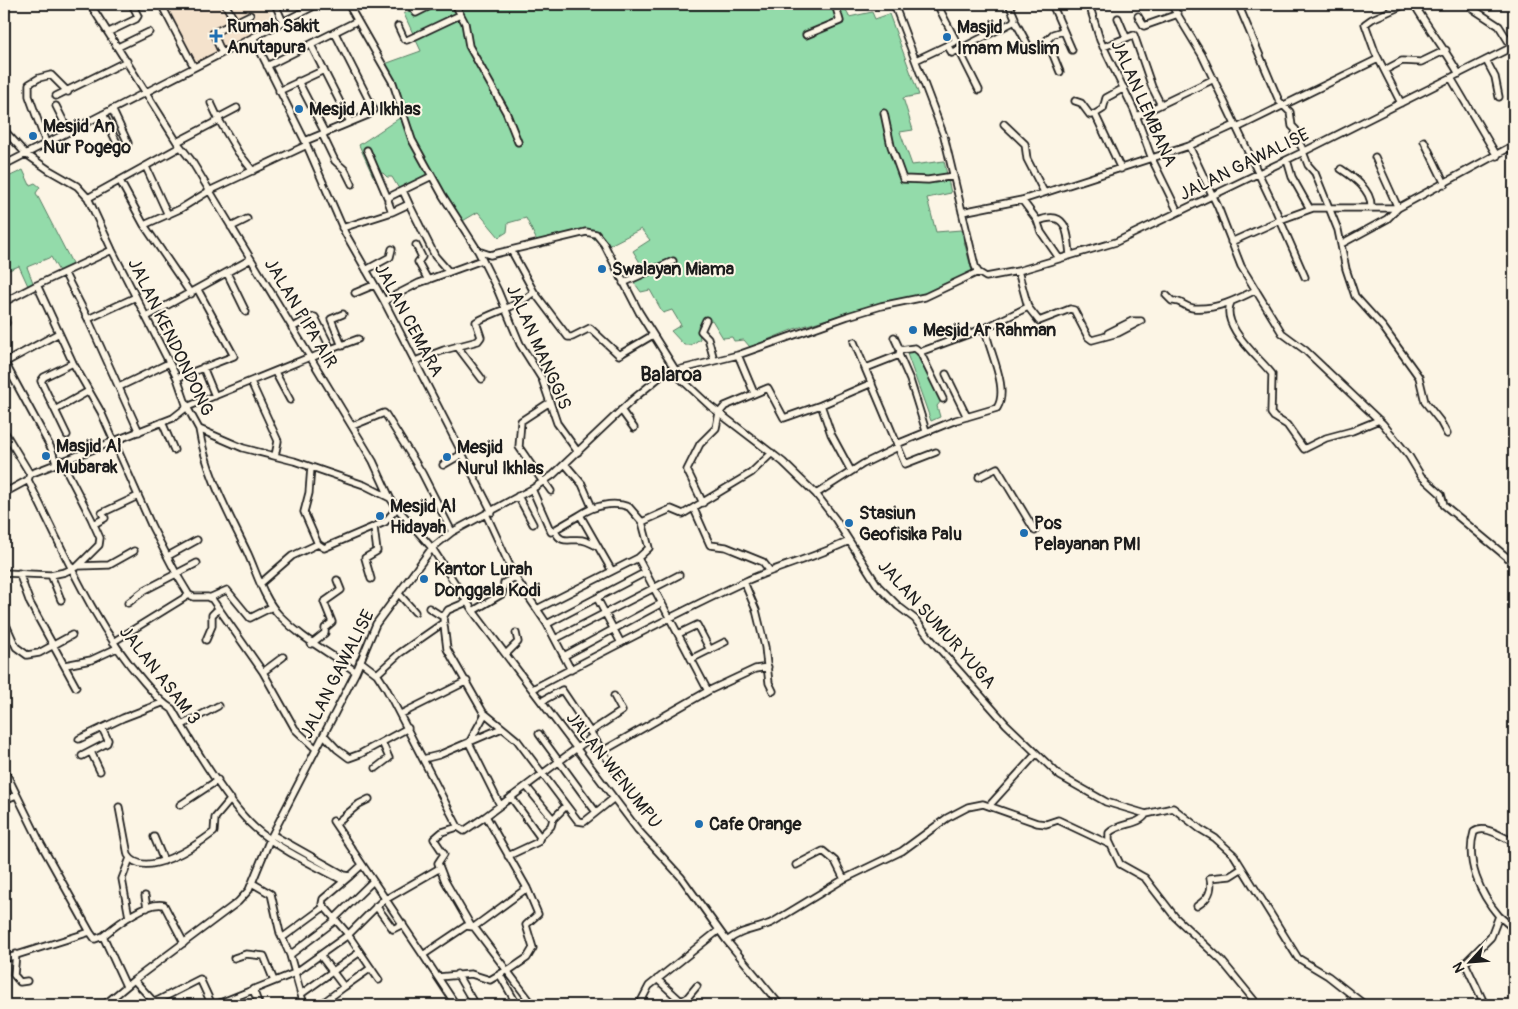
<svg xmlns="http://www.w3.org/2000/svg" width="1518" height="1009" viewBox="0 0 1518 1009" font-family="Pangolin,sans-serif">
<rect width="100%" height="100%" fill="#fcf5e5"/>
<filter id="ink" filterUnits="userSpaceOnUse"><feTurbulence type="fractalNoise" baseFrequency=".02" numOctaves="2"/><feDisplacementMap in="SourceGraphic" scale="10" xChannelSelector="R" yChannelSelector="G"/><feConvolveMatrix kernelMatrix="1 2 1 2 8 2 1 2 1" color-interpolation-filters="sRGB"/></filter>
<g filter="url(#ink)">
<path fill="#f4e2cc" d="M161,4H267L275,23L194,67Z"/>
<path fill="#93dbaa" stroke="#587c63" d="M422,4H827L829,6L844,4L849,17L872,12L875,19L889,14L919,95L903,98L913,130L900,132L912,165L944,161L951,193L927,198L936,232L961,230L972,271L926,295L873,305L794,329L750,347L744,340L734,341L732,337L723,338L712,320L698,326L700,339L691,345H684L671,331L681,325L672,310L663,313L650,290L641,292L633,281L647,274L633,251L650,240L641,229L604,248C582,223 566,235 538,243L526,218L508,223L507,232L499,237L478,212L461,222L432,177L402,194L392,177H387L383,173L373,176L359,145L401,117V107L382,65L421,51L404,14Z
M23,170L30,185L35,183L40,187L36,193L74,267L60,273L51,257L27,267L34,285L29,288L19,266L4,272V179Z
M916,350L941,401L937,406L940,417L931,421L906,351Z"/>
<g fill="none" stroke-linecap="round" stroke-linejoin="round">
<g stroke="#1c1c1c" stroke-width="9">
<path id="minor" d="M90,4L177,142L191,160L373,461L390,498L397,508L432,548L473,611L638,830L681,877L727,941L780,1005
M161,4L194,67
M225,4L235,21
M275,4L283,22
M348,4L393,83L412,140L443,196L478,251L498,291L520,344L542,379L557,423L578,452
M409,4L416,13L434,4
M455,4L465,23L469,46L506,112L518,142
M894,4L944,136L975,266L978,272L986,277L1018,271L1116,242L1303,152L1514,46
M1052,4L1072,50
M1089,4L1100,40L1134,110L1152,159L1178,212
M1171,4L1202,55L1273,204L1305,277
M1238,4L1279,101L1290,112L1292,126L1296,130L1295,134L1304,152
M1414,4C1428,28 1445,49 1459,74
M1470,4L1473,9L1499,26L1512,47
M1138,16L1144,26L1178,14
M1118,18L1126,37
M1015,21L1028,45
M398,26L404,39L407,40L460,15
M109,32L136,19L138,16L132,4
M806,35L840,21L835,4
M253,37L305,141L345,233L384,301L492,512
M311,45L350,122
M947,45L952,53L1013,22L1015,18L1009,4
M118,47L149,32
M1103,47L1134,35L1152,87L1160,103
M959,50L979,90
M222,53L213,33L250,15
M916,60L956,41L937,4
M1486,60L1495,77L1499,97
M267,66L357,21
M1385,70L1402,61L1421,62L1446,50
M1060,72L1047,40L1053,34L1063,31
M1451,78L1497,156
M298,81L325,133
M279,91L324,70
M56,96L127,61
M1075,101L1081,103L1090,115L1095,114
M211,103L219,120
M1401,103L1375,52L1365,24L1372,19L1406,4
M56,106L69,132
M112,109L128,143
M884,113L891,146L903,179L928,180L954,176
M103,114L119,147
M1137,116L1214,79
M218,118L237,108
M1004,124L1025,144L1027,159L1044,192
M1237,128L1378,59
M4,130L26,154L49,170L77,186L88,198L112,250L177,378L187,407L199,429L243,448L294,461L364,485L390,498
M322,134L335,161L345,170L352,184
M305,141L368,115L374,110L335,33
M1424,141L1445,184
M177,142L219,120L238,152L253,171
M46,143L29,96V84L39,78L51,75L68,92
M1189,146L1235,125
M367,150L388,199
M1303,152L1308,165L1315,173L1338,230L1346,269L1355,296L1383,327L1419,377L1425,402L1440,421L1447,434
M1287,160L1292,177L1310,209
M4,165L318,4
M146,167L168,215
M1121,169L1095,114L1103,109L1106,98L1124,88
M1341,169C1353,177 1372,190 1371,207
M120,181L144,225L191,294
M403,191L409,204
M88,198L180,147
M1022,200L1037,220L1041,232L1059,258
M392,212L409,204L435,256L449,272
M962,212L1022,200L1189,146L1218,207L1241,266L1282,333L1305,350L1383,424L1409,456L1421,476L1441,494L1444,505L1514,563
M1038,221C1067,209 1068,233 1070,255
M144,225L180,209L209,191L307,145
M231,227L247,219
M342,228L392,212L388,201L389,197L432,176
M1231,242L1280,220L1313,208H1398L1514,145
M1341,244L1387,219L1398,208L1375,157
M416,245L422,257L418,262L428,280
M112,250L37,285L73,363L101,412L152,527L177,575L189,595L194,597H208L212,599L263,672L295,729L316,749
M511,250L534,292L568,337H572L590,328L619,355L653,335
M478,251L490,255L586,232L596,234L604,244L639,312L681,379L710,406L783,462L816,494L836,520L878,586L898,606L915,619L929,637L1006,724L1060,776L1106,802L1146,814C1139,826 1120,822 1109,833V841L1120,864L1145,878L1175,917L1222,961L1258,1005
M366,270L390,257L392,249
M227,273L246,312
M65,274L88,319L139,432
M623,283L673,261
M355,293L374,285
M1166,295L1172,301C1181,300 1184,307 1193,308C1216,310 1236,300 1256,290
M384,301L419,283L482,260
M4,302L37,285
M1231,302C1219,326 1260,358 1272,374L1271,413L1274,417L1287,425L1304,449L1326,438L1352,431L1379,420
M1028,307L1039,321L1070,309L1074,310L1088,337L1092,340L1118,333L1141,321
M4,316L6,323
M146,317L251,259
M88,319L136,297
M706,320L701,331L708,338L714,360
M292,328L309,318L315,317L331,349L311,358
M1108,333L1132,321H1141
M894,337L900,350
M854,342L897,444
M342,346L331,319L343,314
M457,346L482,379
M331,349L358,339
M900,350L915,348L920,352L985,328L1028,307L1018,271
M900,350L899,355L910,380L926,431
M920,352L943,399
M738,355L754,393
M4,361L51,448L56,463
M415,361L444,350L478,341L481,337L476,322C496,311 517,307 534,292
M4,363L59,333
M203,367L215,396
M866,368L899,355
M275,372L290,400
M946,374L967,417
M177,378L234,356L198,290
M251,382L278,441L275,456
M119,387L169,363
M55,410L89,391
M621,410L634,428
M162,422L174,450
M352,426L384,413L386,415L422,473L452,532
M199,429C206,474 229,514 248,554C257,574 264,599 279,615C304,641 328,651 356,672
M4,431L30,474L28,480C63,549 93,624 144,682C153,692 160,702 172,709C191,742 227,803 255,828C278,849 316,866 344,881
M67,435L41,381L44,377L73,363
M898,447L905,464L936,452
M565,464L582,484L592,507
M443,465L462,454
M311,467L309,493L304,512L318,544L324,548L385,522L397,508
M851,471L831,434L821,405L872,383
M30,474L173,418L187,407L310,357
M979,477L997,468L1035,531
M544,481L551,491
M543,482L519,447L521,421L550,402
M532,489L551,532L580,515L612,571
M4,493L28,480
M816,494L863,464L898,447L897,444L956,420L997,408C1010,388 988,350 985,328
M518,496L533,524
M703,503L687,470L700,444L716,428L719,413L725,406L768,388L784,418L821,405
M694,509L710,545L726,547L763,562L770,571
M486,514L515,577L547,624L571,670
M580,515C593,506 613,501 629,507L642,522L671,509L683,514L751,473L772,453
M94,524L105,518L102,513L138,496
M555,531C561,545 570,538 582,540C588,541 592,544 597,546
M168,556L197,540
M638,558L649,548L642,522
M78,566L109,565L134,551
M4,573L51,575L65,572L78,566L99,545L100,538L91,518L61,460
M19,573L30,603L76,687
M51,575L61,600
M371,579L365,558L377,551L374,528
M744,582L756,610L765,647L769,683L773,691
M261,583L292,556L318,544
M399,594L415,612
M209,598L227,590L250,618L272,607
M597,598L621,643
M467,602L448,610L443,617L447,649L483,712L517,740L578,821L584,822L614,798
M128,603L145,590L197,563
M429,608L443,617
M537,609L638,558L708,691L603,751
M473,611L502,594L504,583L515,577
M4,620L16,647L27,655L39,653L72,635
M547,624L646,572
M678,634L697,625L710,650
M555,639L679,575
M206,640L212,626V615L218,609
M113,642L189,595
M311,644L325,633V628L332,622L324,602L341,590L337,580
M506,654L518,642L516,633
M564,656L662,603
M691,659L725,642
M360,661L377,674L386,688L458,827L464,831L486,816
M65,665L91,660L117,648
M263,672L283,657
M377,674L400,653L443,623
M533,689C603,652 674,614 746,581C780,566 816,557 849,541
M708,691L755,669L768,667
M542,701L562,690L593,736
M401,714L467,681
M182,725L218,706
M590,732L622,711L614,696
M539,734L596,812
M324,735L337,749L349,758L360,754L408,728
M79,739L123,718L162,703
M469,743L500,805
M469,743L485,714
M91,752L100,771
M82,756L107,743L108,740L102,728
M423,759L439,755L502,728
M376,768L389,758L382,742
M4,769L41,844L90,932
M526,786L553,819
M511,797L540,837
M4,800L16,795
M180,805L218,780
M989,806L1036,754
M119,807L128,855C144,881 197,845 214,832L215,818L231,799
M1146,814L1173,808L1200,829L1215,838L1234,855L1298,958L1328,976L1365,1005
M333,821L423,955L466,926L474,927L533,1005
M335,824L359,804L369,799
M458,827L442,832L434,839L444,854L438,863L445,881L471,926
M273,835L344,875L350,876L362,865
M154,837L164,861
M508,856L538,842L540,837L551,826L553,819L566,806
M796,865L823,851L835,861L844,879
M350,876L323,899L322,904L347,933L379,980
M252,883L271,894L280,933L290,955L304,1005
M145,896L147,908
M376,906L393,929L403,924
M1197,906C1208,899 1213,891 1210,878L1230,876L1241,869
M1499,916L1514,929
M129,917L122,879L130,858
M334,919L373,881
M474,927L527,888L486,816L593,736L619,777
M282,938L324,907
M727,941C742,929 757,930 773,922L844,879L902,851L947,818L968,807L983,804L1037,823L1046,824L1058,820L1111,845
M16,954L14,975L20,982L27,981
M290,955L336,920
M320,955L344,987L371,968
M423,955L456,1005
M234,958L246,954L264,956L274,981
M4,959L90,932L95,939L103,936
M508,971L527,958L533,948L526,925L538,914L527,888
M457,974L475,1005
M500,975L516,1003
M438,977L471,974L490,980L507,970
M657,979L681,1001L687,998L697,986
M134,980L156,1004
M126,986L103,936C117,925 146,901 164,905L184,943
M253,989L259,1005
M301,994L360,952
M155,1002L200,979L212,1005
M104,1005L134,980L238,902L249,890L270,839L356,672L376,624L432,548L452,532L532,489L553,475L632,400L661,376L674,371L738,355L848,316L881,306L925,297L978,272
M215,1005L295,973L348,935L381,902L440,868
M320,1005L344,987
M639,1005L649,986L719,930
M1485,1005L1465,963L1491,937L1499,916C1480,894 1465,861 1474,832C1486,824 1503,838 1514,842"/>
</g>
<use href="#minor" stroke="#fcf5e5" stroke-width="5.5"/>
</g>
</g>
<g fill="#1f6fb2" stroke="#fcf5e5" stroke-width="2">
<path d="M213.5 28.5h5v5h5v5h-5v5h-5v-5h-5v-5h5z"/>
<circle cx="947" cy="37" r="5"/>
<circle cx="299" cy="109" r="5"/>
<circle cx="33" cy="136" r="5"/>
<circle cx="602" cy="269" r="5"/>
<circle cx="913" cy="330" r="5"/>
<circle cx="46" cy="456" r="5"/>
<circle cx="447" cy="457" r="5"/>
<circle cx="380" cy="516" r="5"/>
<circle cx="849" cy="523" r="5"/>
<circle cx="1024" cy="533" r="5"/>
<circle cx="424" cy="579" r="5"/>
<circle cx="699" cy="824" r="5"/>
</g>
<g text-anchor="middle" stroke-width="4" stroke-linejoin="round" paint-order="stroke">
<g font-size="18" font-weight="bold" fill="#1c1c1c" stroke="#fcf5e5" text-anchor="start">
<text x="227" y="32">Rumah Sakit<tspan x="227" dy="21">Anutapura</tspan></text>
<text x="957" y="33">Masjid<tspan x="957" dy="21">Imam Muslim</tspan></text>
<text x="309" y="115">Mesjid Al Ikhlas</text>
<text x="43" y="132">Mesjid An<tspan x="43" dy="21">Nur Pogego</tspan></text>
<text x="612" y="275">Swalayan Miama</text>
<text x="923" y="336">Mesjid Ar Rahman</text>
<text x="56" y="452">Masjid Al<tspan x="56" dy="21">Mubarak</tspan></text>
<text x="457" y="453">Mesjid<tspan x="457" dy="21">Nurul Ikhlas</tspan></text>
<text x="390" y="512">Mesjid Al<tspan x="390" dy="21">Hidayah</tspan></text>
<text x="859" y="519">Stasiun<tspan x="859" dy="21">Geofisika Palu</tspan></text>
<text x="1034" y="529">Pos<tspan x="1034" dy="21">Pelayanan PMI</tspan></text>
<text x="434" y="575">Kantor Lurah<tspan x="434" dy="21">Donggala Kodi</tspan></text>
<text x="709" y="830">Cafe Orange</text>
</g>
<g font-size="18" fill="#1c1c1c" stroke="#fcf5e5">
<text transform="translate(1144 103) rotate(66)" y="6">JALAN LEMBANA</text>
<text transform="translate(1244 164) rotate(-26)" y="6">JALAN GAWALISE</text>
<text transform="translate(301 313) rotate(59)" y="6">JALAN PIPA AIR</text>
<text transform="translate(409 320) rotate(62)" y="6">JALAN CEMARA</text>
<text transform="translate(171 337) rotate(64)" y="6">JALAN KENDONDONG</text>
<text transform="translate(539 347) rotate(66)" y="6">JALAN MANGGIS</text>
<text transform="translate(937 624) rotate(48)" y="6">JALAN SUMUR YUGA</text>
<text transform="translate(337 674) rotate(-63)" y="6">JALAN GAWALISE</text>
<text transform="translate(160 675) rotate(52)" y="6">JALAN ASAM 3</text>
<text transform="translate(614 770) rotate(52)" y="6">JALAN WENUMPU</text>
</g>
<g font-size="20" font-weight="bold" fill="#1c1c1c" stroke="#fcf5e5">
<text x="671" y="381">Balaroa</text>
</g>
</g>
<rect width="1518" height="1009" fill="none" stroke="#fcf5e5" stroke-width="20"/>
<rect x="10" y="10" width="1498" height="989" fill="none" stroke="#1c1c1c" stroke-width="2" filter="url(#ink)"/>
<g transform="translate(1470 962) rotate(244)" stroke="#fcf5e5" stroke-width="4" paint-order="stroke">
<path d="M0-4L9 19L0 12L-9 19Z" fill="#1c1c1c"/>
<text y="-8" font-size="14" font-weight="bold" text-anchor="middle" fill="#1c1c1c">N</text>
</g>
</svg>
